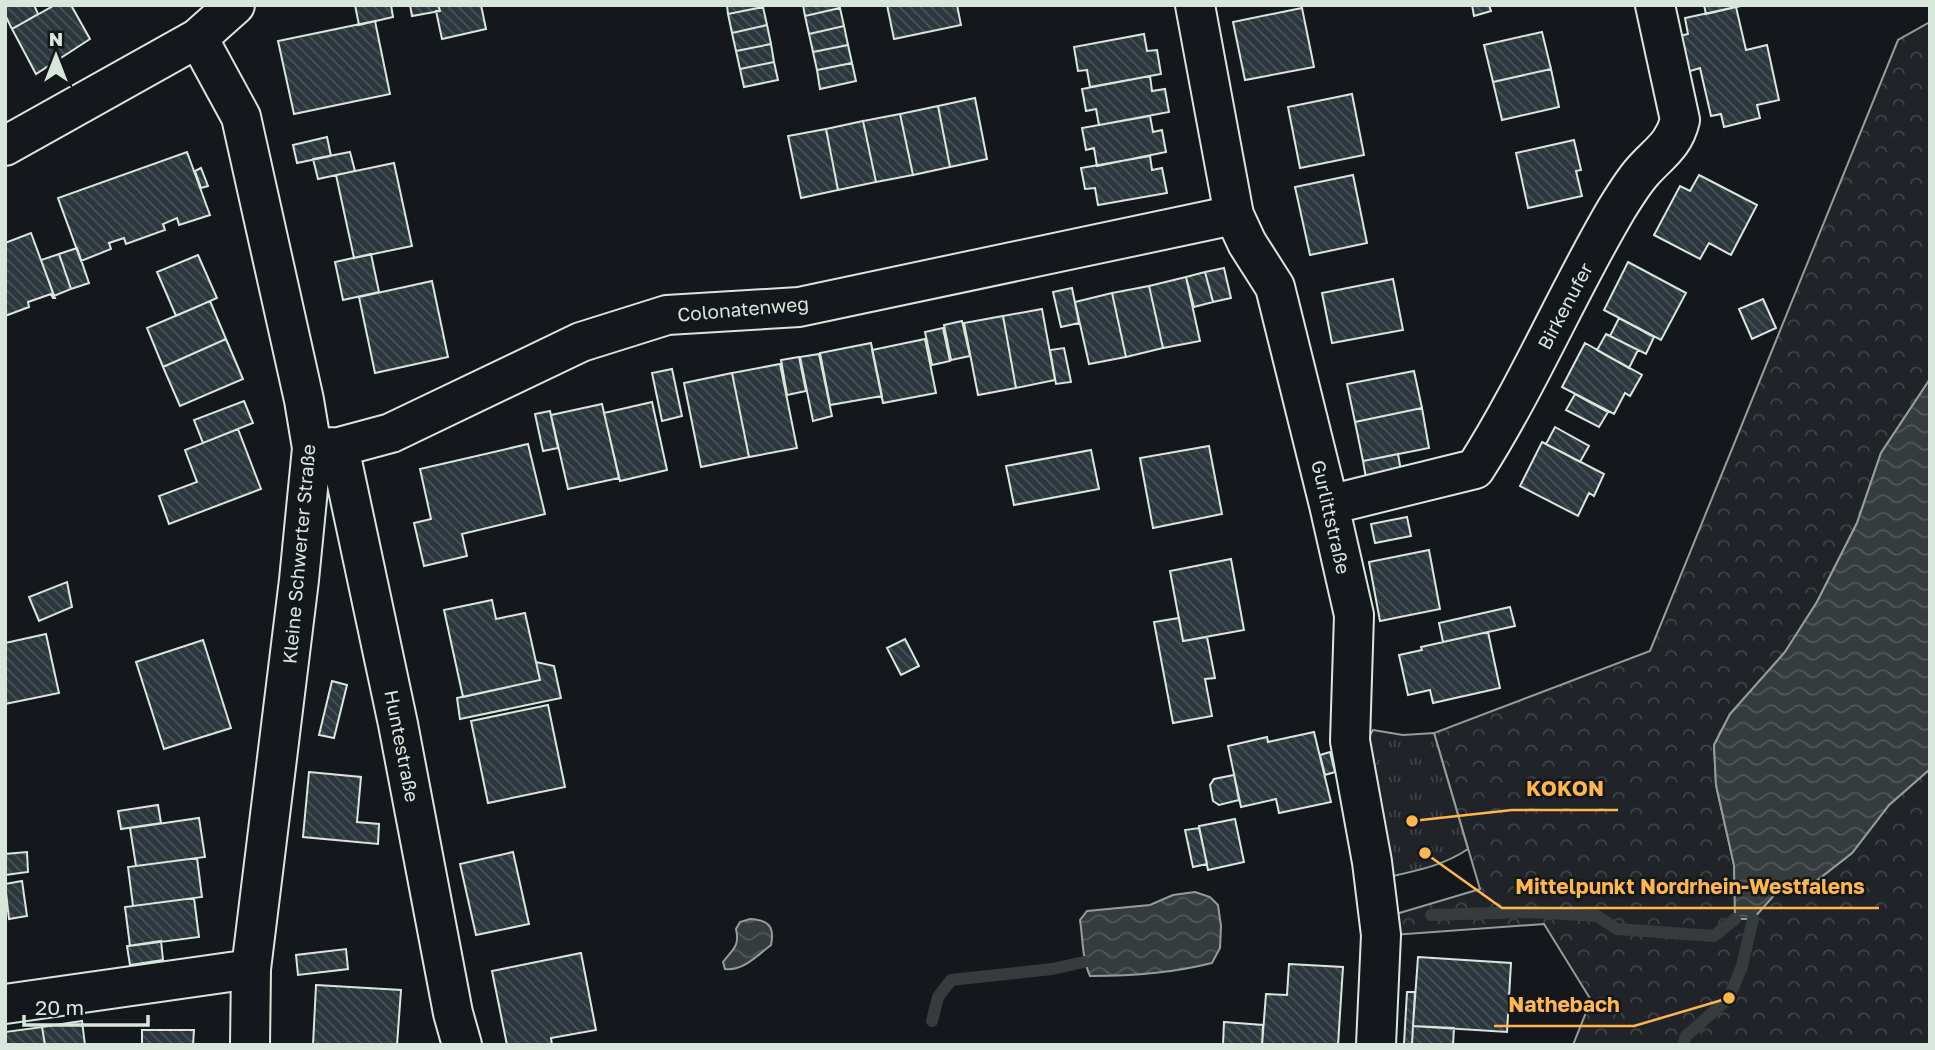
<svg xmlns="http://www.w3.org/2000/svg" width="1935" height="1050" viewBox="0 0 1935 1050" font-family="'Golos Text',sans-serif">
<defs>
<pattern id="forest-crowns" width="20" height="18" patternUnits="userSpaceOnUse" patternTransform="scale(1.75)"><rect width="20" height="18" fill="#202428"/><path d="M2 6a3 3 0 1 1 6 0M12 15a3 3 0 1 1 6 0" fill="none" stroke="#404447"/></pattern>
<pattern id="park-tufts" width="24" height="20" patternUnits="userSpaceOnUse" patternTransform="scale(1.75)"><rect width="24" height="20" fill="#202428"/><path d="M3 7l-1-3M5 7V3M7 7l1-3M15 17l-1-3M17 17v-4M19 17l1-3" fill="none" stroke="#404447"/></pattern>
<pattern id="water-waves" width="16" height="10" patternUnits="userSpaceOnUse" patternTransform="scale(1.75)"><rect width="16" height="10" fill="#363b3e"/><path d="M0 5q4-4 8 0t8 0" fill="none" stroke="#525759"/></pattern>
<pattern id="building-back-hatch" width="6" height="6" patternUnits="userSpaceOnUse" patternTransform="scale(1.75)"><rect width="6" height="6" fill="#2c363c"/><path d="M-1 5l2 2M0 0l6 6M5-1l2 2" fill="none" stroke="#4a5358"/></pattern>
</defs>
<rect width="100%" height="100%" fill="#14181c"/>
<path fill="url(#forest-crowns)" stroke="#939e99" stroke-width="2" d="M1930,22V379L1881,453L1857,523L1817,602L1785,652L1730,714L1714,745L1716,785L1734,865L1736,919H1753L1777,891L1811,885L1852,853L1889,805L1930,769V1045H1573L1591,1000L1544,924L1393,935L1396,914L1480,889L1434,733L1650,651L1898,40Z"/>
<path fill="url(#park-tufts)" stroke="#939e99" stroke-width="2" d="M1373,730L1403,735L1434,733L1468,849C1444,865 1420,870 1393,876L1366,742Z"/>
<path fill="url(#water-waves)" stroke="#939e99" stroke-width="2" d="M1930,379V769L1889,805L1852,853L1811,885L1777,892L1753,919H1735L1734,865L1716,785L1714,745L1730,714L1785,652L1817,602L1857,523L1881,453Z
M1195,892L1210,897L1218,905L1221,926L1220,948L1212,963C1173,973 1131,976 1090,976C1082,959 1083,939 1080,920L1087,911L1150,905L1173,895Z
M750,919C768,920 775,926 771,945C758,955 742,972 725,969L723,962C733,949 740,946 736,929L740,922Z"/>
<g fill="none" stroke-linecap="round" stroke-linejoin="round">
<path stroke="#363b3e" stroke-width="12" d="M1431,915L1530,912L1597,916L1617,929L1714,936L1735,919
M932,1021L938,997L951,980L1052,969L1084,962
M1683,1045L1686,1036L1729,998L1742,966L1753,919"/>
</g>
<path fill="url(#building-back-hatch)" stroke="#d8e6dc" stroke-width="2" d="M5,5H34L38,14L12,29L5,15Z
M55,5H71L90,39L36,74L12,29Z
M355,5H391L393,17L359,25Z
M410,5H438L440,11L412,16Z
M438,5H481L486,29L442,39L436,11H440Z
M727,5H762L763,7L728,14Z
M803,5H839L840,8L805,16Z
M887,5H957L961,25L894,39Z
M1472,5H1489L1491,11L1474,16Z
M1704,5H1745L1706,14Z
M763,7L767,25L732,33L728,14Z
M1736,7L1746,50L1767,45L1779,100L1757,105L1760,118L1724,127L1721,114L1711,116L1700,68L1687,72L1679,36L1688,34L1685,18Z
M840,8L844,26L809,34L805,16Z
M1302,8L1314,67L1245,80L1233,22Z
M375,21L390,94L294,114L278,41Z
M767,25L771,44L736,51L732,33Z
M844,26L848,45L813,52L809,34Z
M1542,32L1551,69L1493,82L1484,45Z
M1144,34L1147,51L1157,50L1161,74L1090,87L1087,70L1078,71L1074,47Z
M771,44L774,62L740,69L736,51Z
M848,45L852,63L817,70L813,52Z
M774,62L778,80L744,87L740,69Z
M852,63L856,81L820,89L817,70Z
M1551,69L1559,107L1502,120L1493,82Z
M1150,76L1152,91L1165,89L1169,112L1099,125L1096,109L1086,111L1082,89Z
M1352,94L1364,155L1300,168L1288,107Z
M975,98L987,159L950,167L938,106Z
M938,106L950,167L913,175L900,114Z
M900,114L913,175L876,182L863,121Z
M1150,116L1153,132L1162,130L1166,152L1097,166L1094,148L1086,150L1082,128Z
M863,121L876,182L838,190L826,129Z
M826,129L838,190L801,198L788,136Z
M327,137L331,156L297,163L293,145Z
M1574,140L1581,170L1576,171L1582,196L1528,208L1516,153Z
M187,152L210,215L179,225L177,218L163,224L165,230L126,244L124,238L109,243L111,249L81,261L58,198Z
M350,152L355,171L318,179L313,159Z
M1150,156L1152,170L1162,168L1167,193L1098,205L1095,188L1085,189L1081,168Z
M394,163L412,246L354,258L336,175Z
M201,168L208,186L201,188L195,171Z
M1353,175L1367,243L1310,255L1295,187Z
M1699,175L1757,205L1731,255L1709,243L1700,259L1654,235L1680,186L1690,191Z
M31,233L55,298H53L51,294L28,302L29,307L5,316V243Z
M77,248L89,283L71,289L59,254Z
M59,254L71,289L54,296L41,260Z
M371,254L379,292L343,300L335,262Z
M198,255L217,298L176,316L157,272Z
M1628,262L1686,293L1661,340L1604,310Z
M1224,268L1231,298L1213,302L1205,272Z
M1205,272L1213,302L1194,307L1186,277Z
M1186,277L1200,341L1163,348L1149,286Z
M1393,279L1403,330L1332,343L1322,293Z
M432,281L448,357L375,373L359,297Z
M1149,286L1163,348L1126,357L1112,293Z
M1072,288L1079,323L1061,327L1053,292Z
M1112,293L1126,357L1089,364L1075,302Z
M1763,299L1776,328L1752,339L1739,309Z
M210,301L226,339L163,367L147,328Z
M1042,309L1055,380L1016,388L1003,316Z
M1003,316L1016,388L978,395L964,323Z
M1619,318L1654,337L1646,354L1610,336Z
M962,321L970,356L951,360L944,325Z
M943,328L950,361L932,365L925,332Z
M1606,334L1638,350L1629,368L1597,350Z
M226,339L243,379L180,406L163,367Z
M925,339L936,393L883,403L872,350Z
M871,343L882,396L830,405L820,353Z
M1585,343L1642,375L1630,396L1625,393L1614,414L1562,387Z
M1064,348L1071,382L1056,384L1050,350Z
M819,354L832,416L813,421L800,357Z
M799,357L806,391L787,395L781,360Z
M780,364L797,448L749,457L732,373Z
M672,369L682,416L662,421L652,373Z
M1414,371L1422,408L1355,422L1347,384Z
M732,373L749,457L701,467L684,383Z
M1575,394L1608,412L1599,427L1566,410Z
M244,401L253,423L203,443L194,420Z
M652,402L667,470L620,481L604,413Z
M602,404L619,478L568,489L551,415Z
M1422,408L1429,448L1363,461L1355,422Z
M550,411L558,448L543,451L535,414Z
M1555,427L1589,446L1580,462L1546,444Z
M238,429L261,489L169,524L159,496L197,482L185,450Z
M1542,442L1604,474L1594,496L1589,493L1578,516L1520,486Z
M528,444L545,514L462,534L467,556L424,566L414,523L431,519L420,469Z
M1209,446L1222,514L1153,528L1140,458Z
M1091,450L1099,489L1014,505L1006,466Z
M1398,454L1401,471L1366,478L1363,461Z
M1407,517L1411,536L1375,543L1371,524Z
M1429,550L1440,609L1380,621L1369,562Z
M1231,559L1244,630L1183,641L1170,571Z
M67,582L72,607L39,621L29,597Z
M492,600L496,619L525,613L540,680L463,697L444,610Z
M1510,607L1515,626L1443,642L1439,623Z
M1179,618L1183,641L1207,637L1215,678L1205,679L1212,716L1173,723L1154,622Z
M1488,632L1500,688L1433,703L1430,690L1408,695L1399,655L1422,650L1421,647Z
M46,634L59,693L5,704V643Z
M905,639L919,666L901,675L887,648Z
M203,640L231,728L164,749L136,662Z
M536,662L554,666L561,698L460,719L457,698L540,680Z
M332,681L347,685L334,738L319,735Z
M548,705L565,787L488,803L471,721Z
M1314,732L1331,802L1279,813L1276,799L1241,807L1228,746L1267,737L1268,742Z
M1330,752L1335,772L1325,775L1320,755Z
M309,772L361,777L357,822L379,824L378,844L303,837Z
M1234,775L1239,800L1219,805L1213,801L1210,785L1214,779Z
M158,805L161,823L121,829L118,811Z
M199,818L205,857L136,866L130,828Z
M1235,819L1244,862L1208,870L1199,826Z
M1199,828L1207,864L1193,867L1185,830Z
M27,852L28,872L5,875V854Z
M513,852L529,924L476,935L460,864Z
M197,858L202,897L133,906L128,867Z
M22,881L27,916L9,919L5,884Z
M194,898L199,937L130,946L125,907Z
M161,941L163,960L130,965L127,946Z
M346,949L348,969L298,975L296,955Z
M581,953L596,1030L551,1038L552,1045H507L492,971Z
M1418,957L1511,963L1507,1032L1413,1026Z
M1289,964L1343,967L1338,1045H1262L1266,994L1287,995Z
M316,985L401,990L397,1045H313Z
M1407,992H1415L1412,1044H1404Z
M82,1021L85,1045H45L42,1027Z
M1224,1022L1263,1025L1262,1045H1223Z
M1413,1026L1454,1028L1453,1045L1412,1044Z
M42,1027L45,1045H5V1032Z
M142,1030H194L193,1045H142Z"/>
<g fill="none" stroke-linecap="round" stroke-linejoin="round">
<g stroke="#d8e6dc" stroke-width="42">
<path id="minor" d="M1195,5L1234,215L1247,243L1275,287L1329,505L1354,615L1350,741L1372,862L1381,935L1376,1045
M198,38L241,117L304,400L312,448L299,580L251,969L250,1045
M5,146L198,38L235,5
M339,447L398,724L453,1013L462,1045
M312,448L339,447L391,433L581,342L667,315L799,307L1234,215
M1329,505L1475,469C1528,386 1566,295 1616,210C1624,197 1633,182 1643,171C1659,153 1674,145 1680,120L1655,5
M5,1004L251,969"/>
</g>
<use href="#minor" stroke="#14181c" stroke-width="38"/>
</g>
<g text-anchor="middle" stroke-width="5" stroke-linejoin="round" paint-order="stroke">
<g font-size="19" fill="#d8e6dc" stroke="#14181c">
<text transform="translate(1565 306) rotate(-62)" y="7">Birkenufer</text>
<text transform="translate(743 309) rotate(-5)" y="7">Colonatenweg</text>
<text transform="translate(1331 517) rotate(77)" y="7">Gurlittstraße</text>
<text transform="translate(299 554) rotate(-85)" y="7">Kleine Schwerter Straße</text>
<text transform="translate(402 746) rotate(79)" y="7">Huntestraße</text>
</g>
</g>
<path fill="none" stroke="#ffb74d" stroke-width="2.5" d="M1412 821L1512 810H1618M1425 853L1502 908H1879M1729 998L1634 1026H1494"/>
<g fill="#ffb74d" stroke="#14181c" stroke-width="2.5">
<circle cx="1412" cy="821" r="7"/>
<circle cx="1425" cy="853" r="7"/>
<circle cx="1729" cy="998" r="7"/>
</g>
<g font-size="21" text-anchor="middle" font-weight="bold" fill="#ffb74d" stroke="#14181c" stroke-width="5" stroke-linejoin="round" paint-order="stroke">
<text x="1565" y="796">KOKON</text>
<text x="1690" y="894">Mittelpunkt Nordrhein-Westfalens</text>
<text x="1564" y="1012">Nathebach</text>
</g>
<rect width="1935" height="1050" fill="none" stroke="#d8e6dc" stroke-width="14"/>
<g transform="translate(56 56)" stroke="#14181c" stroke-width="5" paint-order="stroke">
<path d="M0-5L12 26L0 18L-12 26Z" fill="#d8e6dc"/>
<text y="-10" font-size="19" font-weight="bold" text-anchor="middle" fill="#d8e6dc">N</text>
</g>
<path d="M24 1015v10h124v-10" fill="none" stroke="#d8e6dc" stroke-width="3.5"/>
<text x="35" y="1015" font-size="21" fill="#d8e6dc" stroke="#14181c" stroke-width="5" paint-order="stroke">20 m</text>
</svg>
